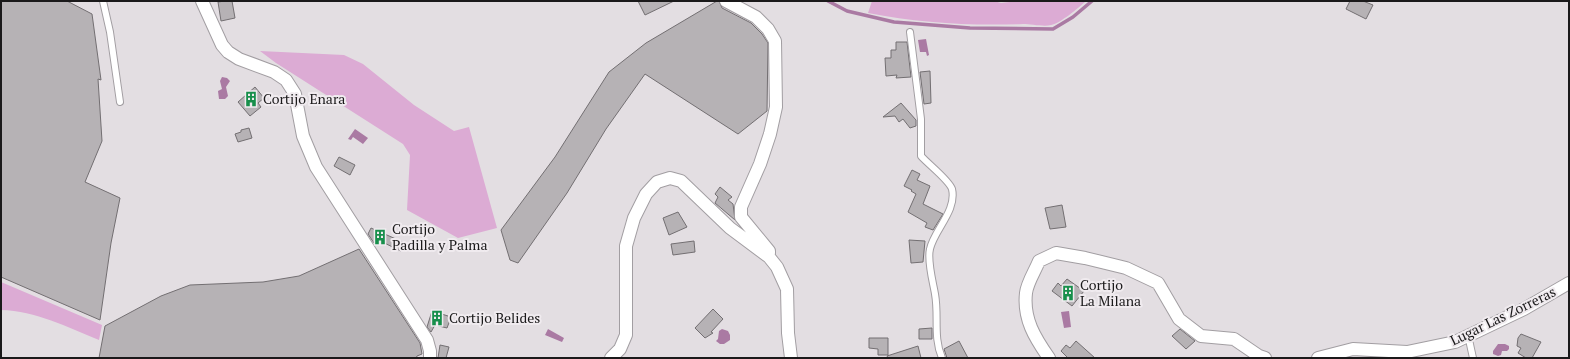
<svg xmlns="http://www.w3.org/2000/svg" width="1570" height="359" viewBox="0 0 1570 359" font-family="'PT Serif',serif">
<rect width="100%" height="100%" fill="#e3dee2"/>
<path fill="#dcabd4" d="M872,1H994L1001,3L1019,1H1086C1078,8 1061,23 1051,25C1044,27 1031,24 1023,24C971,26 919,23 868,13Z
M260,51L344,55L363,64L414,105L454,131L469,127L497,228L458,238L407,210L410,155L403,144L276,63Z
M1,282L102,325L99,340C67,327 36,311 1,310Z"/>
<path fill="#aa7aa3" d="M926,39L929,55L927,56L926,52H920L918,40Z
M222,77L227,78L230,81L226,87L228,96L225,99H219L218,91L222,89L220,81Z
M355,129L368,138L363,144L353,137L351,140L348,139Z
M1069,311L1071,327L1064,328L1061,312Z
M548,329L564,338L562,342L545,335Z
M722,329L728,331L730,335V340L724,344H720L716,341L718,339L719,331Z
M1498,344H1505L1509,346V349L1507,351H1502L1501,355L1498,356L1493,354V351Z"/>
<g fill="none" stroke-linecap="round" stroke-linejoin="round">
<path stroke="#aa7aa3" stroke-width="3.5" d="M828,1L847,11L894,22L970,28L1053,29L1073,17L1092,1"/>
</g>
<path fill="#b6b2b5" stroke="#736f72" d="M1,1H67L92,14L101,80L98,79L102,141L85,182L120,198L111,243L100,320L1,277Z
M225,1H232L235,18L221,21L218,2Z
M638,1H674L645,15Z
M717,1H719L722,8L751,23L762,34L768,43L767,111L738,134L645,74L606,129L567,193L518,263L510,260L501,230L555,157L609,72L646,43Z
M1350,1H1363L1373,5L1366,19L1346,9Z
M896,42H907L911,77L896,78L897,75L886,76L885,58H891V50H896Z
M930,71L931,103L924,104L920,72Z
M255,87L264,98L258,103L261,107L250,116L238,102Z
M901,103L916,120V126L910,128L903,119L899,122L895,116L883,117Z
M249,128L252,138L238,142L235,134L241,132V130Z
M339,157L355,165L350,175L334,166Z
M912,170L920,174L917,180L930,186L923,204L943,214L933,230L925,227L927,223L908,212L916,194L911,191L912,190L904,186Z
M720,187L732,197L728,200L733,204L735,220L715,203L718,197L715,194Z
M1062,205L1066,227L1050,229L1045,208Z
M678,212L687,227L669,235L663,218Z
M371,228L405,243L401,251L378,240L374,243L368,234Z
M909,240L925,241L923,262L911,263Z
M694,241L695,252L673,255L671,244Z
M359,249L420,343L422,354L417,356L416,358H99L105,326L161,296L190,285L263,282L299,276Z
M1067,279L1084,291L1072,306L1052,291L1058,283L1061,286Z
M713,309L723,319L711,332L713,333L705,338L695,328Z
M432,311L448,316L450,320L447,328L435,325L431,332L427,327Z
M932,328V339H919V329Z
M1180,329L1195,341L1186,349L1172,336Z
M1521,334L1541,342L1532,358H1526L1518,353L1521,348L1517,346L1518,338Z
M869,338H888V355H878V349L869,348Z
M959,341L968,358H947L944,349Z
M1076,341L1095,358H1068L1061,351L1066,345L1070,348Z
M440,345L449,347L446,358H438Z
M918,346L921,358H888L887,356Z"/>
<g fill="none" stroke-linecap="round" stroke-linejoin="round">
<g stroke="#a29ea2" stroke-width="8">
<path id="service" d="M103,1L110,32L120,102
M910,32L921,119V156C928,164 949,180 952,189C957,211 934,230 930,249C927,261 933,282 935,294C939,316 933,337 942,358
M1468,335L1473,358"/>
</g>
<g stroke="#a29ea2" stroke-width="14">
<path id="minor" d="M202,1L222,45L228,52L239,59L274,72L286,80L295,94L303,136L316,167L427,340L430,351V358
M726,1L756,17L768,29L775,41L776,107L770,134L760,164L741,207V217L769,251V253
M611,358L620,349L626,335V246L634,218L646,194L657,182L670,178L681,181L730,228L769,257L777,267L787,289L788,333L791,358
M1049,358C1035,338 1023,319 1026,293C1027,283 1035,271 1039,261L1056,253L1085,258L1126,268L1158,283L1179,319L1201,336L1234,339L1259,356L1265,358
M1318,358L1353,349L1407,352L1455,342L1524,309L1569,283"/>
</g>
<use href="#service" stroke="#fff" stroke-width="6"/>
<use href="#minor" stroke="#fff" stroke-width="12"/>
</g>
<defs>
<g id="building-bare" transform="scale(1.2)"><path d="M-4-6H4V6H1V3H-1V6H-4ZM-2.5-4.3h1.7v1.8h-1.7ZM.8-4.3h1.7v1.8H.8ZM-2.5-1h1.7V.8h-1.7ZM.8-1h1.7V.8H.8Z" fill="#178f4b" stroke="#f0ebef" stroke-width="2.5" paint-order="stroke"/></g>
</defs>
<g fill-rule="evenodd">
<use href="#building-bare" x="251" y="99"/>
<use href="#building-bare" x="380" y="237"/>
<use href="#building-bare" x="1068" y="293"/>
<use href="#building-bare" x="437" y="318"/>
</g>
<g text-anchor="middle" stroke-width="4" stroke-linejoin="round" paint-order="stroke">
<g font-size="14" fill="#1a191a" stroke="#f0ebef" text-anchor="start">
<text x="263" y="104">Cortijo Enara</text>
<text x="392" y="234">Cortijo<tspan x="392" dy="16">Padilla y Palma</tspan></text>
<text x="1080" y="290">Cortijo<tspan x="1080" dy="16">La Milana</tspan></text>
<text x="449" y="323">Cortijo Belides</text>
</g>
<g font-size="14" fill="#1a191a" stroke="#f0ebef">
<text transform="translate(1503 316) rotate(-26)" y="5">Lugar Las Zorreras</text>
</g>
</g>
<rect width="1570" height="359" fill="none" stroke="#1a191a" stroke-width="4"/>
</svg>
